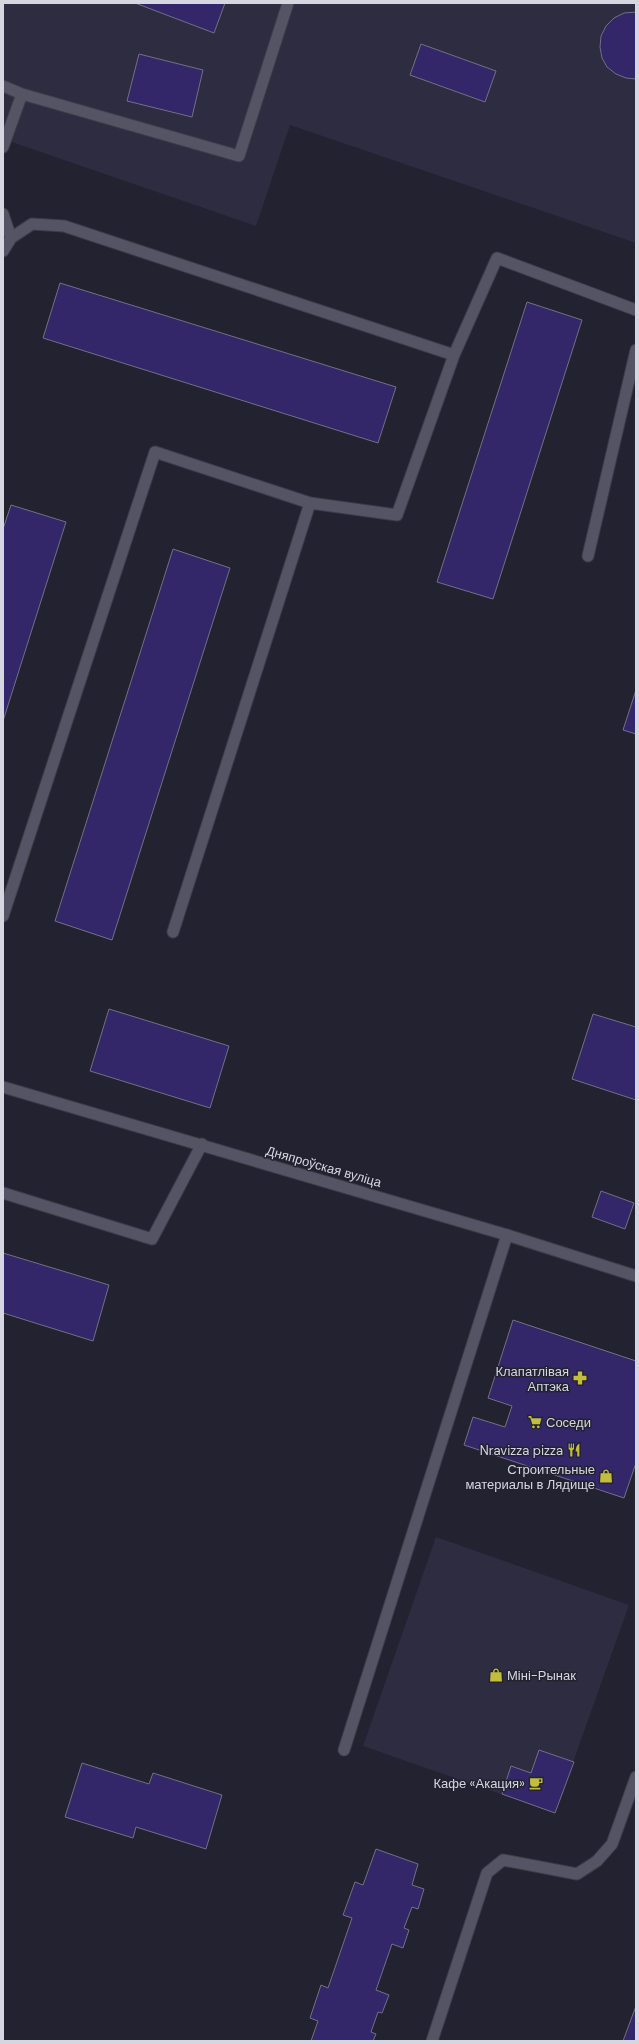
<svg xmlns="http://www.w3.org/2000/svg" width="639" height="2044" viewBox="0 0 639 2044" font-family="'DM Sans',sans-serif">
<rect width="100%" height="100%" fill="#232231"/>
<path fill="#2d2c40" d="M3,3H636V243L290,125L256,226L3,139Z
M436,1537L629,1605L555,1813L363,1746Z"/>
<path fill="#332769" stroke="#717182" d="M135,3H225L214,33Z
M636,12V79L626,78L616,74L607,67L602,58L600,47L601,36L606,26L614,18L624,13Z
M421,44L496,71L485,102L410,75Z
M139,54L203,70L192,117L127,101Z
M60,283L396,387L378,443L43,338Z
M527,302L582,320L493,599L437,582Z
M11,505L66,522L3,721V529Z
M173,549L230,568L112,940L55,921Z
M636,690V734L623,730Z
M109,1009L229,1046L210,1108L90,1071Z
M593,1014L636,1027V1100L572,1079Z
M601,1191L634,1203L625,1229L592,1217Z
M3,1253L109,1285L93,1341L3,1313Z
M513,1320L636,1361V1463L624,1498L464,1445L473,1417L505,1427L512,1406L488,1398Z
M539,1750L574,1762L555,1813L502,1794L511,1766L531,1773Z
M82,1763L149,1784L153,1773L222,1795L206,1849L136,1827L133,1838L65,1817Z
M376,1849L418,1864L412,1885L424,1889L418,1909L412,1907L404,1928L409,1930L403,1948L392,1944L376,1990L389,1995L382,2013L378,2012L371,2032L376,2034L373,2041H311L318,2021L310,2018L321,1985L328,1988L352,1918L343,1915L355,1882L363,1885Z
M636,2006V2041H623Z"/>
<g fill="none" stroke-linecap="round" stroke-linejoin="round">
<g stroke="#3d3c49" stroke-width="13">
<path id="service" d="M3,86L22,94L239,156L288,3
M3,147L22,94
M3,214L11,238
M3,251L11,238L32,224L64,226L454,355L397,515L310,503L155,452L3,916
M454,355L497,258L636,310
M588,556L636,350
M173,932L310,503
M3,1193L152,1239L202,1144
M344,1750L507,1235
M432,2041L487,1873L503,1860L577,1874L597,1861L612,1844L636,1777"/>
</g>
<g stroke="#3d3c49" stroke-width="13">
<path id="minor" d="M3,1087L507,1235L636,1276"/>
</g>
<use href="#service" stroke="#555465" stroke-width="11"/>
<use href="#minor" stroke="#555465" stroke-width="11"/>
</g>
<defs>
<g id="pharmacy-bare" transform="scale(1.08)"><path d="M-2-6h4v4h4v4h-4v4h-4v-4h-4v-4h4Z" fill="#c2bd3f" stroke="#232231" stroke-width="2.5" paint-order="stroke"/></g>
<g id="supermarket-bare" transform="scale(1.08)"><path d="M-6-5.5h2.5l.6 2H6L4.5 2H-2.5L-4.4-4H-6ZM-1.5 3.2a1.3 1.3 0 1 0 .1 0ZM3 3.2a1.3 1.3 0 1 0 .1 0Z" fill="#c2bd3f" stroke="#232231" stroke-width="2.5" paint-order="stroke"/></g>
<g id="restaurant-bare" transform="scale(1.08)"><path d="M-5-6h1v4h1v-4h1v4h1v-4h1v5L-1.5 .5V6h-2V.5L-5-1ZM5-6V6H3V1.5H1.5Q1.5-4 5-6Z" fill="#c2bd3f" stroke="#232231" stroke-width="2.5" paint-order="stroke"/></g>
<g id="shop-bare" transform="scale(1.08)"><path d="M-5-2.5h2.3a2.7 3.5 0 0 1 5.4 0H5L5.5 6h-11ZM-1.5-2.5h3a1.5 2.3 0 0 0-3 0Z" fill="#c2bd3f" stroke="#232231" stroke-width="2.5" paint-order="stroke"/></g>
<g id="cafe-bare" transform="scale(1.08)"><path d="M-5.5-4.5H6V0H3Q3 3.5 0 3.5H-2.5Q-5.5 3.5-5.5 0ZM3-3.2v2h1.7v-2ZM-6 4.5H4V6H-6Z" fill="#c2bd3f" stroke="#232231" stroke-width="2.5" paint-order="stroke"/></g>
</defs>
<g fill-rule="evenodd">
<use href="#pharmacy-bare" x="580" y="1378"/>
<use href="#supermarket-bare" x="535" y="1422"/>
<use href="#restaurant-bare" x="574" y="1450"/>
<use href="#shop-bare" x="606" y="1476"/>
<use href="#shop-bare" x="496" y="1675"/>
<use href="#cafe-bare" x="536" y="1783"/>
</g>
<g text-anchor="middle" stroke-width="3" stroke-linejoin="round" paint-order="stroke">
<g font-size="13" fill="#d6d6e0" stroke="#232231">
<text transform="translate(324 1166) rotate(16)" y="5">Дняпроўская вуліца</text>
</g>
<g font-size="13" fill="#d6d6e0" stroke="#232231" text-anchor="end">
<text x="569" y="1376">Клапатлівая<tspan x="569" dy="15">Аптэка</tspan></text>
<text x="546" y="1427" text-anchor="start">Соседи</text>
<text x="563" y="1455">Nravizza pizza</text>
<text x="595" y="1474">Строительные<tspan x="595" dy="15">материалы в Лядище</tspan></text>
<text x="507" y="1680" text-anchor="start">Міні-Рынак</text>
<text x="525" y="1788">Кафе «Акация»</text>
</g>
</g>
<rect width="639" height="2044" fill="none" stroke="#d6d6e0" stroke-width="8"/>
</svg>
